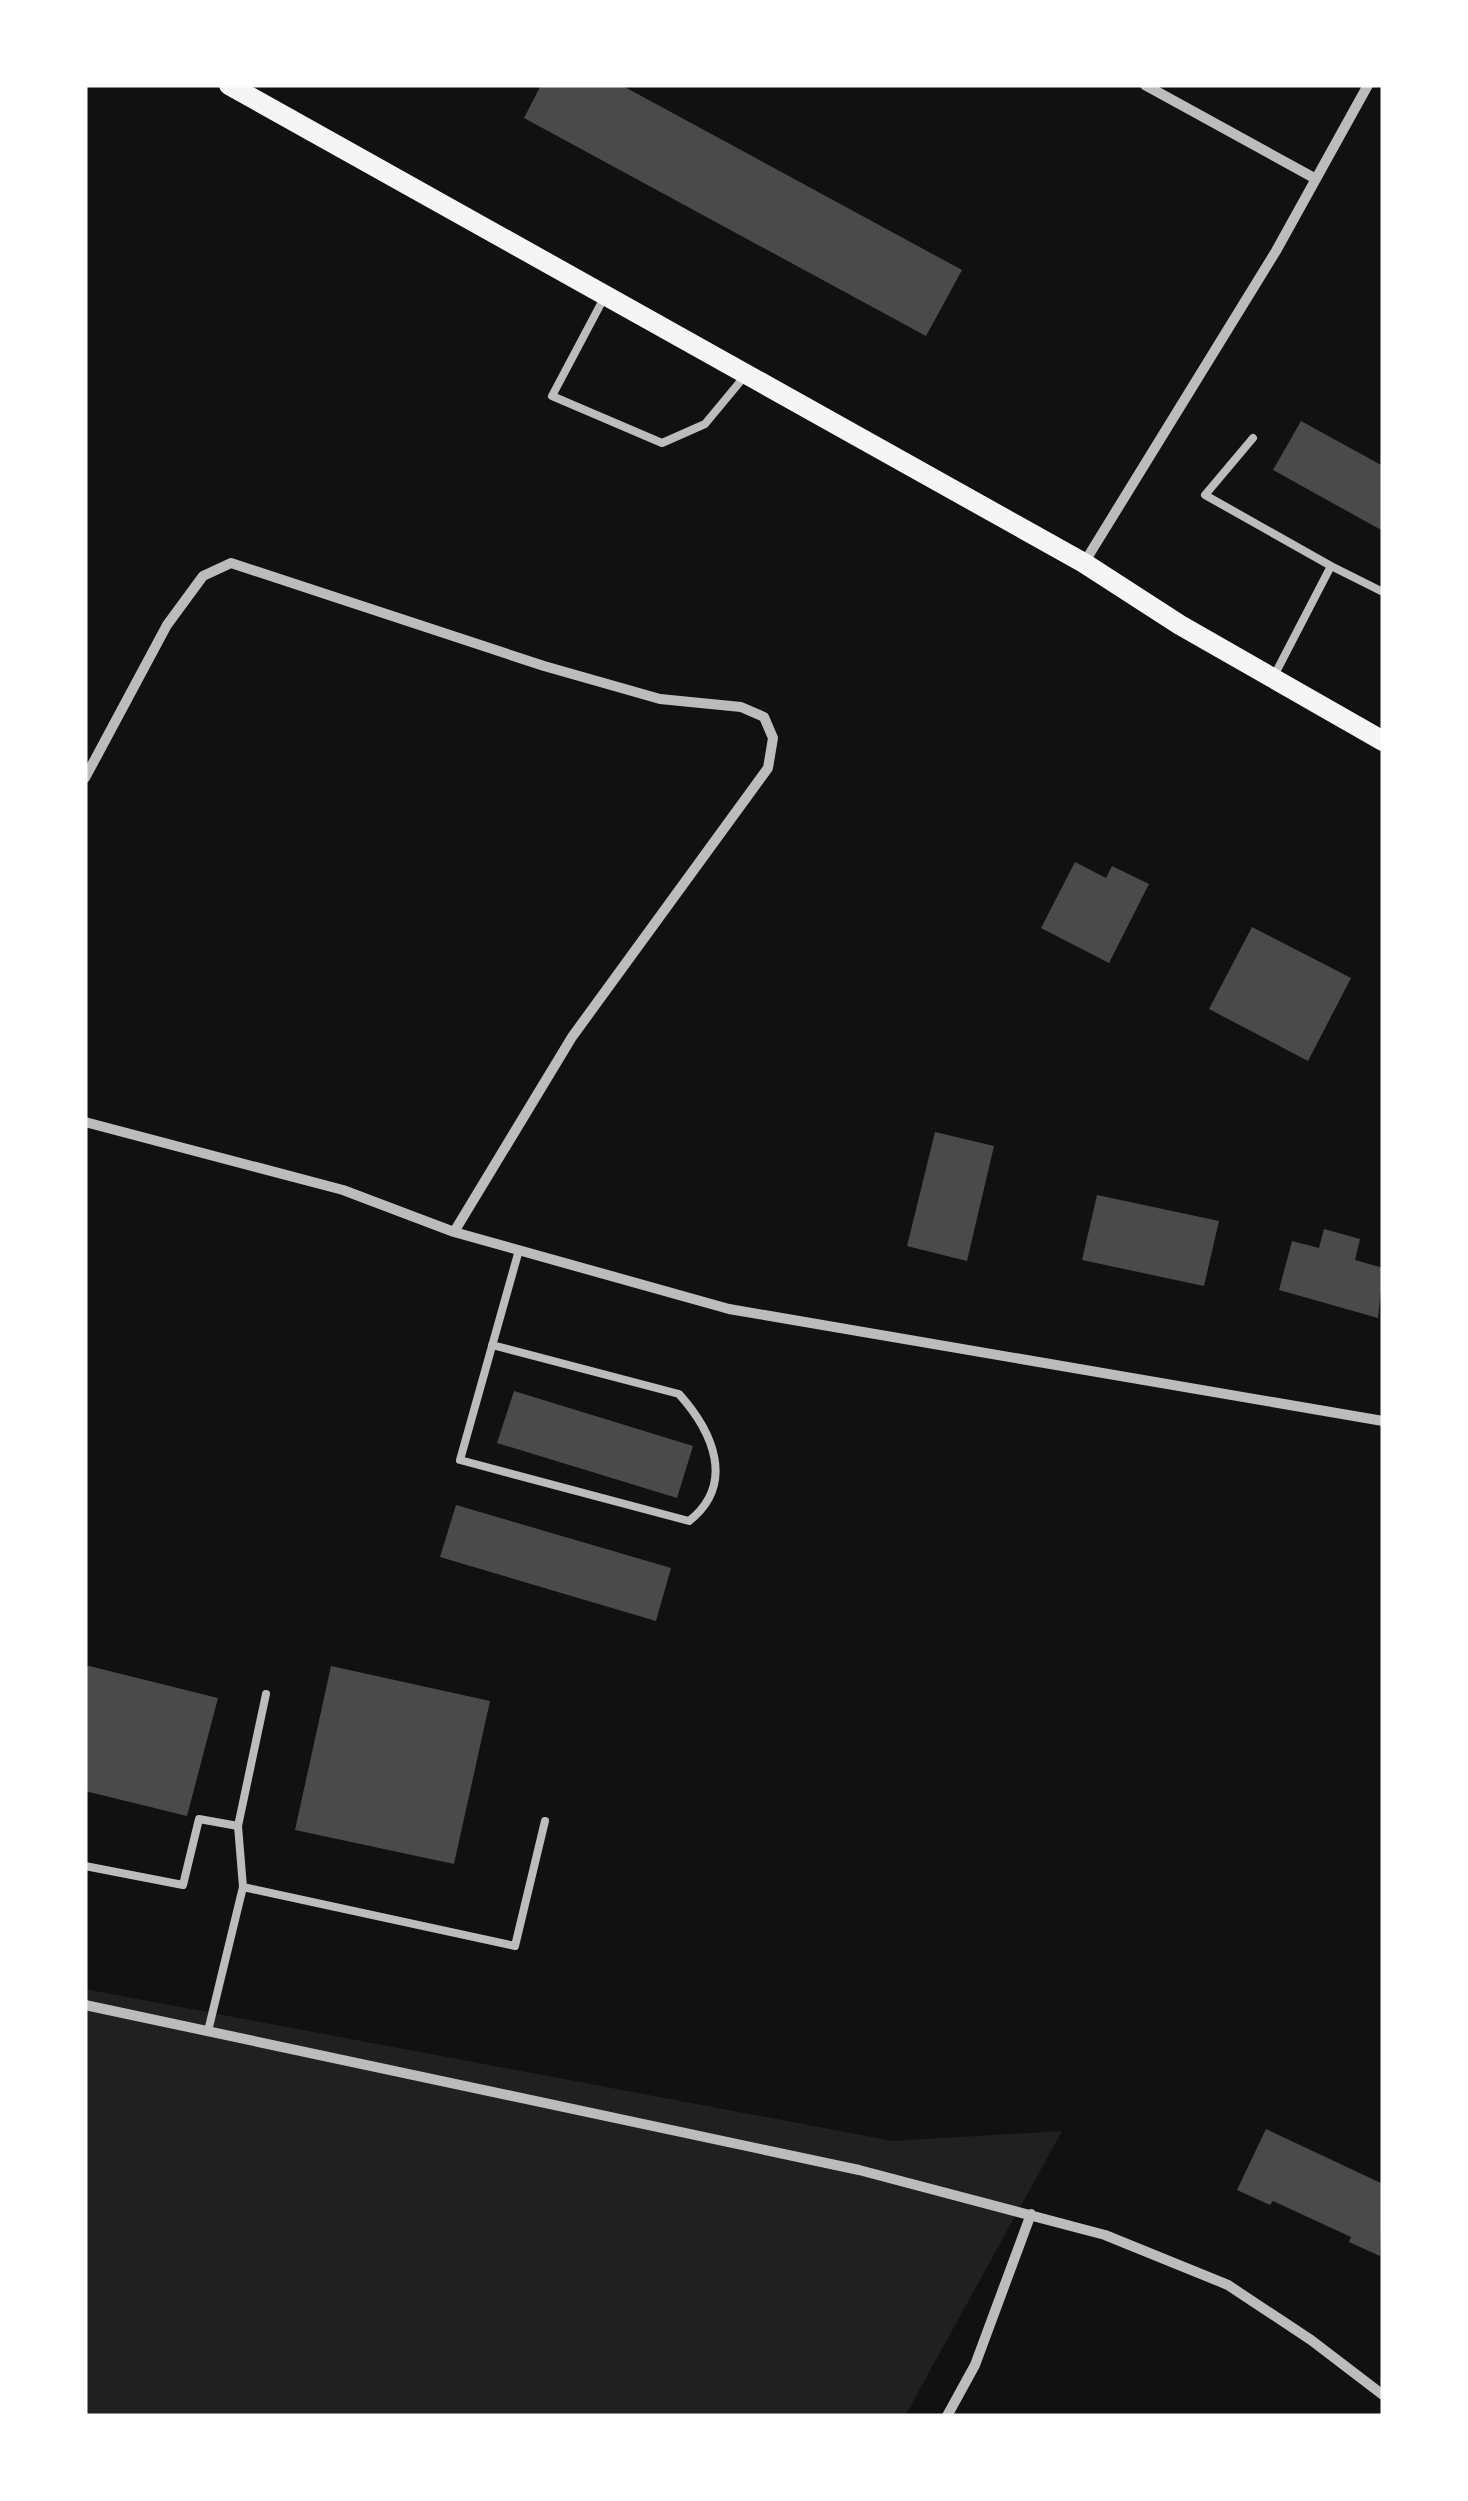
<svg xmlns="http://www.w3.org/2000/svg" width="1468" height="2501" viewBox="0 0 1468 2501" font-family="'Noto Serif',serif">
<rect width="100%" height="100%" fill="#111"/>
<path fill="#202020" d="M85,1989L893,2141L1062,2131L905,2416H85Z"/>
<path fill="#4a4a4a" d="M541,85H621L962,270L926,336L524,118Z
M1301,421L1383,466V531L1273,470Z
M1075,862L1106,878L1112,866L1149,884L1109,963L1041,928Z
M1252,927L1351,978L1308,1061L1209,1009Z
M935,1132L994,1146L967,1261L907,1246Z
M1097,1195L1219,1221L1204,1286L1082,1260Z
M1324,1229L1360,1239L1355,1260L1383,1268L1378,1318L1279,1290L1292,1241L1319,1248Z
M514,1391L693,1446L677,1498L497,1443Z
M456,1505L671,1568L656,1621L440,1557Z
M85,1665L218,1698L187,1816L85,1791Z
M331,1666L490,1701L454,1864L295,1830Z
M1266,2129L1383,2184L1380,2256L1349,2242L1351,2237L1273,2201L1270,2205L1237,2190Z"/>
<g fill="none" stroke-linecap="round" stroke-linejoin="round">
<path stroke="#bcbcbc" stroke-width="8" d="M605,296L552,396L662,443L705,424L744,377
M1253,438L1205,495L1331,566
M1273,678L1331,566L1383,592
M492,1345L679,1394C713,1432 736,1484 689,1521L460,1460L519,1250
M238,1826L266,1694
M85,1866L183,1885L199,1819L238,1826L243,1887L208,2031
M243,1887L515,1946L545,1821"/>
<path stroke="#bcbcbc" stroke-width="10" d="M1145,85L1316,179
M1084,563L1276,251L1368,85
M85,778L167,625L203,576L231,563L544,666L660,699L741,707L764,717L773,738L768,768L572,1037L454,1232
M85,1122L343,1190L454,1232L729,1309L1383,1421
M85,2005L859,2170L1105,2235L1228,2285L1311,2340L1383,2395
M947,2416L975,2365L1031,2214"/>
<path stroke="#f5f5f5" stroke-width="20" d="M229,85L1084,563L1180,625L1383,741"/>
</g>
<rect width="1468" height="2501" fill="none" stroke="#ffffff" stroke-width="175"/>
</svg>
